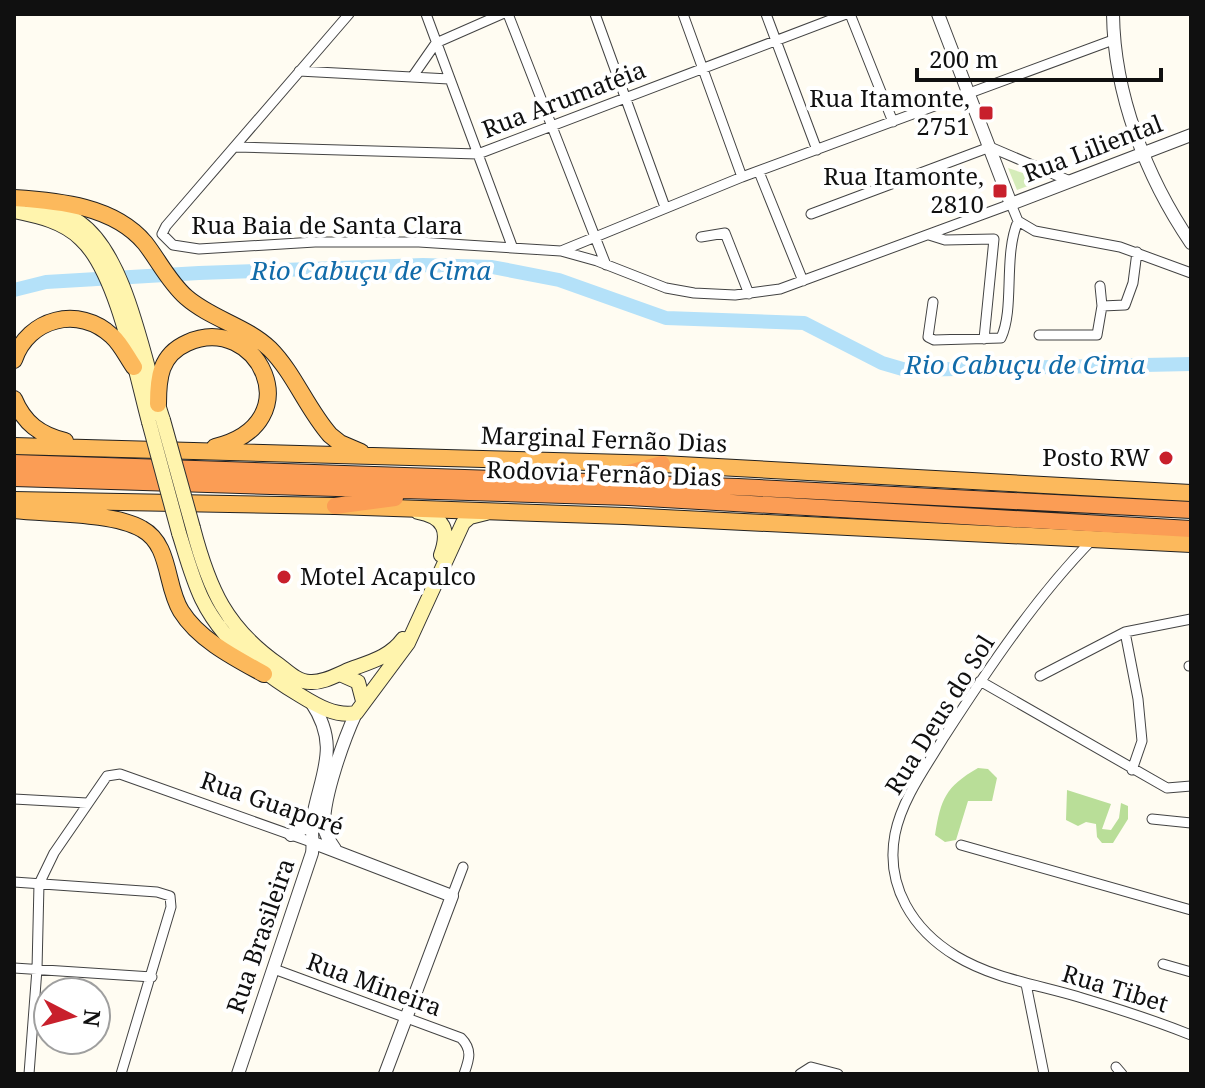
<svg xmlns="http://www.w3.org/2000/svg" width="1205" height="1088" viewBox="0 0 1205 1088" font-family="'Noto Serif',serif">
<rect width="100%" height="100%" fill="#fffcf2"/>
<path fill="#d5ecb9" d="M1008,168L1044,180L1017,190Z"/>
<path fill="#b9de98" d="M978,768L988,769L997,778L992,801H968L956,840L945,842L935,835C941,799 945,787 978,768Z
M1067,790L1111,804L1102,829L1111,830L1119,818L1121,803L1128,806V819L1113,843H1102L1097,837L1096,824L1086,822L1078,826L1066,820Z"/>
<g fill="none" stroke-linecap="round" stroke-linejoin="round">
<path stroke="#b4e1f9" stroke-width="14" d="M14,290L46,282L199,273L423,265L492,267L559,280L666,318L804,323L882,363L906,370L1191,364"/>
<g stroke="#434343" stroke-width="11">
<path id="minor" d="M349,14L166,226L162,234L173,245L199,249L315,242H419L561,251L597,261L666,288L694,293L735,295L780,289L1011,204L1018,221L1035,231L1120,247L1191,273
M426,14L512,246
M508,14L606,265
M595,14L665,207
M683,14L742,177
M766,14L817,150
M850,14L893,122
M299,71L449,79
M413,76L436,43L502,14
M235,147L478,154L846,14
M759,172L803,281
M811,214L990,147L1070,181
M929,235L945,240L994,239L984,339
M701,237L725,233L749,294
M561,251L742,177L1113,40
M933,302L928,337L934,340L1001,338C1015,308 1003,256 1018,221
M1102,306L1125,305L1133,283L1137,252
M1039,335H1097L1102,306L1100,286
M1093,539C1036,597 988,669 944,737C926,767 902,799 895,834C885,886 913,930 956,956C994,979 1040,985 1082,998C1119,1009 1156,1021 1191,1035
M1125,632L1138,699L1142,741L1132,770
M1189,666H1191
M1040,676L1125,632L1191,619
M980,681L1167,788L1191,786
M14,799L87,803
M1152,819L1191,823
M961,845L1191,910
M14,882L157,892L170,896L171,907L121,1074
M452,896L463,867
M1163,964L1191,972
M14,968L152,977
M274,969L461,1038C473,1050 469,1060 464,1074
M1026,984L1044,1074
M1116,1067L1122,1074
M29,1074L37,969L39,884L54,853L107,776L120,774L314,843
M800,1074L811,1067L838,1074"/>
</g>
<g stroke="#434343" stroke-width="14">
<path id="tertiary" d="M938,14L1011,204L1191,135
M1113,14C1114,94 1146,177 1191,243
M291,835L303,829L311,818
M314,843L452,896L385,1074
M335,849C330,842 325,835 324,826C323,797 344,739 356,713
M238,1074L312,853C314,840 310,829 313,816C322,771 340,745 311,702"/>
</g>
<g stroke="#323232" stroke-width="16">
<path id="secondary" d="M34,204C49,209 66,213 80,223C128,257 144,365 163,420
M14,211C38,216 63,221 81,239C117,272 136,374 149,422
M418,512C444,517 450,530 441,555
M193,528C209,589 226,628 279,665C288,672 298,682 310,682C324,683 338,674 351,669C370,662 390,657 403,639
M179,533C186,555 192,578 202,599C222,640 260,671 298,694C316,705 335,717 356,713L408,643L463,523L470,517L486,513
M340,674L358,682L363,701"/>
</g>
<g stroke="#212121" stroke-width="18">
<path id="trunk" d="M14,198C59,201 114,206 145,243C159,261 169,282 186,297C211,319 246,326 270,349C294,373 307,409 330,435L340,443L361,452
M14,360C28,318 79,305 112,336C121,344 127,357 134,367
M14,399C24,423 40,435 65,441
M158,404C158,378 160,355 187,343C257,311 313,423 215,447
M14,446L662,464L1191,493
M14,500L335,506L624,516L1191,544
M14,510C49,514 113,512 142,529C171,545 165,585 181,611C199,640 235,658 264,674"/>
</g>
<g stroke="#212121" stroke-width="18">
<path id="motorway" d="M14,463L738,487L1191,510
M614,477L662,464
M14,478L629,497L1191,529
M335,506L395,498"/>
</g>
<use href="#minor" stroke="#fff" stroke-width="9"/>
<use href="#tertiary" stroke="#fff" stroke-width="12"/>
<use href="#secondary" stroke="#fff4ad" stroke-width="14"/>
<use href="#trunk" stroke="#fcb95c" stroke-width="16"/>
<use href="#motorway" stroke="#fb9d55" stroke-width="16"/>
<g stroke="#323232" stroke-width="16" stroke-linecap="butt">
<path id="secondary-bridge" d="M163,420L193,528
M149,422L179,533"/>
</g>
<use href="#secondary-bridge" stroke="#fff4ad" stroke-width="14"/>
</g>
<g fill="#c8202c" stroke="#fff" stroke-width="3">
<rect x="978" y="105" width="16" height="16" rx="4"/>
<rect x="992" y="183" width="16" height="16" rx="4"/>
<circle cx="1166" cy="458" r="8"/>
<circle cx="284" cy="577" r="8"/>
</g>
<g text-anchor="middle" stroke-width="8" stroke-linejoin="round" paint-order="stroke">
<g font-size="24" fill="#101010" stroke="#fff" text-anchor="end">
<text x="970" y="107">Rua Itamonte,<tspan x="970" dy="28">2751</tspan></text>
<text x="984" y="185">Rua Itamonte,<tspan x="984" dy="28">2810</tspan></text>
<text x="1150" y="466">Posto RW</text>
<text x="300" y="585" text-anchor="start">Motel Acapulco</text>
</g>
<g font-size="24" fill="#101010" stroke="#fff">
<text transform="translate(564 100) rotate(-21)" y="8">Rua Arumatéia</text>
<text transform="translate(1093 149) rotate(-21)" y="8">Rua Liliental</text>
<text x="327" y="234">Rua Baia de Santa Clara</text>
<text transform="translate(604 440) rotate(2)" y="8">Marginal Fernão Dias</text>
<text transform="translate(604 474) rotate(2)" y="8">Rodovia Fernão Dias</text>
<text transform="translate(940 715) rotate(-58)" y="8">Rua Deus do Sol</text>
<text transform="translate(272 804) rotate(19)" y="8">Rua Guaporé</text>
<text transform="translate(261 936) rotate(-71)" y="8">Rua Brasileira</text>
<text transform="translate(374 985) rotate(20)" y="8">Rua Mineira</text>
<text transform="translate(1115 989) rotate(17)" y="8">Rua Tibet</text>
</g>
<g font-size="26" font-style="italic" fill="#116ba9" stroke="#fff">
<text x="371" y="280">Rio Cabuçu de Cima</text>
<text x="1025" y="374">Rio Cabuçu de Cima</text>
</g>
</g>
<rect width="1205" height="1088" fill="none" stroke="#101010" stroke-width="32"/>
<g transform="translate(72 1016) rotate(96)"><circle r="38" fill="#ffffff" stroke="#9f9f9f" stroke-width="2"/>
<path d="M0-6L14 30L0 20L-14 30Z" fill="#c8202c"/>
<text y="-12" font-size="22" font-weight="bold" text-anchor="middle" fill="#101010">N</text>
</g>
<path d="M917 68v12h244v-12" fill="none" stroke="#101010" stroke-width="4"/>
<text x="929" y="68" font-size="24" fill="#101010" stroke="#ffffff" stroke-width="6" paint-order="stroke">200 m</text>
</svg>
